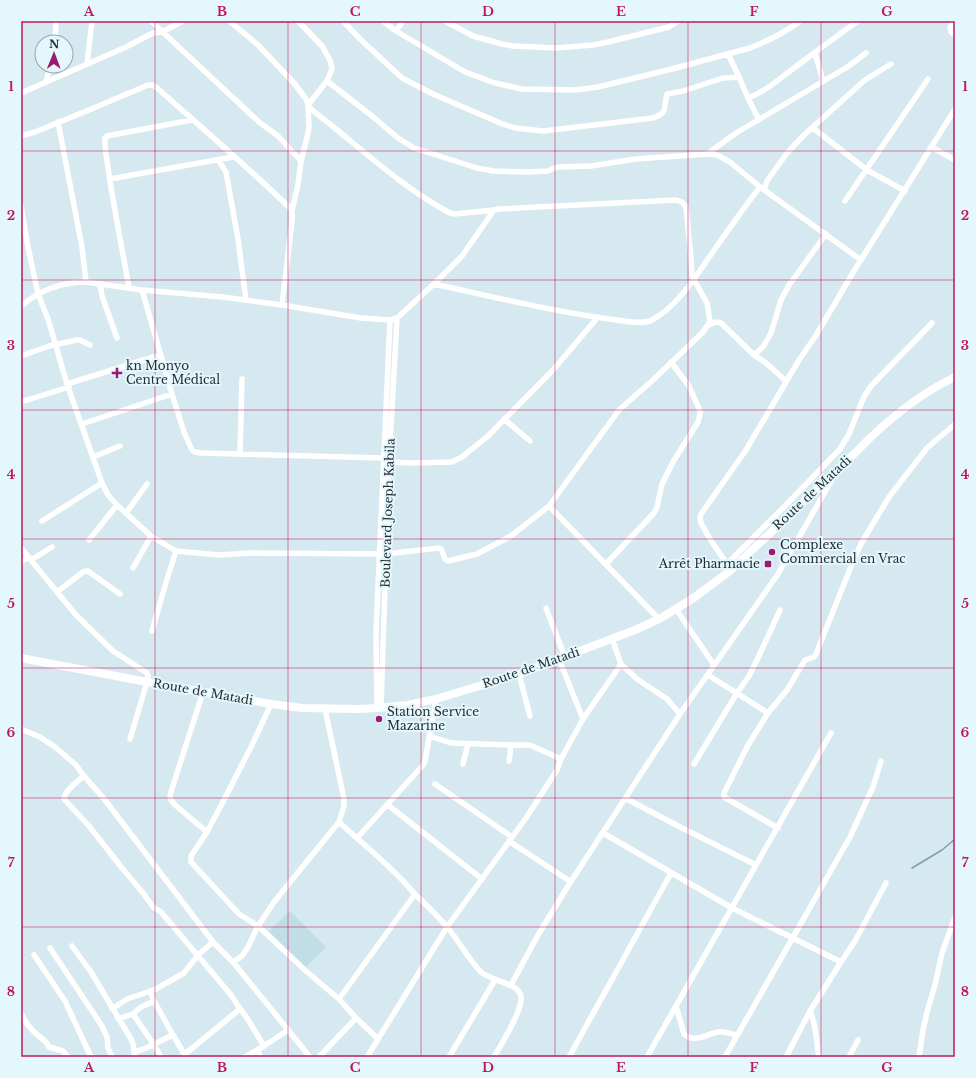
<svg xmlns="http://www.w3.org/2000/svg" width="976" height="1078" viewBox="0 0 976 1078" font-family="'Libre Baskerville',serif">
<rect width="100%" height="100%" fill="#d6e9f0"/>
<path fill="#c1dde6" d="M290,911L326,947L305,968L269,931Z"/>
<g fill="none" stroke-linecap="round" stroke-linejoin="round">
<path stroke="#77a1af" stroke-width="1.5" d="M912,868L942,850L955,839"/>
<path stroke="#fff" stroke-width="5.5" d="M151,21L259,122L278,136L301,161
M229,21L257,44L294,83L306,99L308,105L312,110C358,145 399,186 450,213L455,214L494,210
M343,21L359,38L402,78L433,94L500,123L515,128L543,131L653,118C669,112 663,108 667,94L683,91L723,78L739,77L748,98C764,92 777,81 790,71C813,54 835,37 858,21
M383,21L396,31L465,72L495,83L522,89L576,90L598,87L672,69L750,48C769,40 785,33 800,21
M445,21L473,36L502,44L513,46L556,48L593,45L608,42L669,27L678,21
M953,21L950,28L951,32L955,35
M396,31L403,21
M55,42L56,21
M815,53L823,81
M728,54L739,77
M87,64L92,21
M327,81L372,116L398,138L414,148L477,168L493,171L528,172L548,171L557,167L591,166L636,159L707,154L717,155L730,162L760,187L861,260
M46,82L50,66
M21,93L124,48L153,33L162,32L183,21
M748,98L759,120
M58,122L82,247L86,282
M813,128L867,170L905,191
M21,136L35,132L89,110L148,85H152L156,87C202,128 249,168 292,210
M931,147L955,160
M707,154L736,133L849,66L866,53
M218,160L226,172L238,239L246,300
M110,179L233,157
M764,190L767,181L787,153L804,135L865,80L891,64
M845,201L928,79
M21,206L28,247L38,294L48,319L67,384L102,483L108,495L117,505L151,536L176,551L219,555L251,553L386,554L439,548L441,549L445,559L448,561L477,554L511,536L549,506L619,410L653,380L699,336L704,331L710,321L707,303L692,276L691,258L686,207L682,202L676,200L498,209L494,210L462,256L434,284L397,318L390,320L361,318L282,305L223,297L142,290L86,282C62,282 39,291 21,306
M100,284L102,296L117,338
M434,284C494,297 555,312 616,320C625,321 643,325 652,320C680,305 699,271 717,246C731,226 745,206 760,187
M129,287C122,250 115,212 109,175C108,164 104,148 105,138L107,136L192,120
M142,290L172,394L184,432L192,450L195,452L201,453L383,458L389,462L411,463L452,462L462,457L488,436L553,370L598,317
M282,305L292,221V210L298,185L301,161L307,138L309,128L308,105L327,81L332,69L330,60L322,46L298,21
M709,325L716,322L721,323L754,355L763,347L771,333L781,300L789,285L826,234
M754,355L766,363L786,381
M21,356L49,346L77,340H80L90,345
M67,384L160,355
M21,402L69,387
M504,419L530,441
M82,424L172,394
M240,454L242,379
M93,457L120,446
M549,506L659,619
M126,513L147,484
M42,521L102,483
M89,540L117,505
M21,548L76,615L113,651L147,673L148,676L147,682L130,739
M31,560L52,547
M21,562L29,557
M606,564L654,513L657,507L662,484L673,462L698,422L700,414V411L689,386L671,362
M727,564L785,506L840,449L849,434L861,404L865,395L871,386L932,323
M133,568L151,536
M731,570L710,539L701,523L700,518L701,514L746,450L799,360L815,337L854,271L955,109
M57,592L83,572L86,571H88L120,594
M546,608L565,657
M676,609L714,665
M152,631L167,579L176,551
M612,639L621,664L637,679L667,699L680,714
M559,659L583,719
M519,674L530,716
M708,675L768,713
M203,692L170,795L171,800L175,805L207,832
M271,704L252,745L225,798L207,832L191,856V862L239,914L258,926L307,972L339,999L356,1018L373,1034L378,1039
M377,708L376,632L390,320
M381,708L389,462L397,318
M325,709L344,799V806L339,822C358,840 379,856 397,875C404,881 410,889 416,895C426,905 437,915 446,926C459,940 467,958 481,972C491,981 519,983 521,996C524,1008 501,1045 494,1057
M21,729L40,737L55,747L76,765L84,776L105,800L213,942L233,962L310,1057
M429,736L451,743L511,745H530L561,759
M509,761L511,745
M463,764L468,744
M694,764L737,693L749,676L758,658L780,610
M84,776C77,782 65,790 64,799L89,826L122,868L143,893L153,907L161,912L231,995L238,1006L247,1018L264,1046
M435,784L512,837
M625,798L680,827L756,865
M388,805L482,879
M778,828L724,797V793L747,747L768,713L787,690L805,660L814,657L816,654L854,559L862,542L889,497L927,448L955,424
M603,833L732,908L841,962
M357,838L424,764L425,761L436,699
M509,841L571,882
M72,946L91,972L131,1039L133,1044L135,1057
M50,948L102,1026L107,1037L108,1048L112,1057
M34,955L65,1001L91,1057
M233,962L242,956L248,947L258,926L274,902L339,822
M511,985L538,935L568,886L680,714L778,574L834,476
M150,991L154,1001L173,1035L186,1057
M339,999L415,894
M676,1006L684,1034C694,1044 706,1034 718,1032C724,1031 731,1034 737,1035
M112,1009L127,999L154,990L184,973L198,955L213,942
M810,1011C817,1026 816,1042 819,1057
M21,1013L27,1024L35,1033L46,1042L49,1047L63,1051L68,1057
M133,1014L154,1045L161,1057
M118,1019L133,1014L141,1007L154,1001
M257,1050L261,1057
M134,1052C148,1049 159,1041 173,1035
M185,1054L240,1009
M245,1057L264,1046L288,1030
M319,1057L356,1018
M367,1057L447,927L526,818L557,770L561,759L583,719L621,664
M449,1057L495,980
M569,1057L671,873
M647,1057L831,733
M725,1057L850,837L873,787L881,761
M786,1057L810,1011L841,962L855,941L886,883
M849,1057L858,1040
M919,1057L923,1030L927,1012L935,985L942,953L955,917"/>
<path stroke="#fff" stroke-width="8" d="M21,658L147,682L271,704L302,708L358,709L377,708L408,705L436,699L519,674L635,630L659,619L676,609L695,597L731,570L856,452C885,422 917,395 955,377"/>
</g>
<path fill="none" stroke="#c2185b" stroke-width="1" stroke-opacity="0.55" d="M155,21V1057M288,21V1057M421,21V1057M555,21V1057M688,21V1057M821,21V1057M21,151H955M21,280H955M21,410H955M21,539H955M21,668H955M21,798H955M21,927H955"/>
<g fill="#9a1b71" stroke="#e3f7fd" stroke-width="1.5">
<path d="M115 367h4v4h4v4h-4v4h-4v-4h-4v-4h4z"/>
<circle cx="772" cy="552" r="4"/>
<rect x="764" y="560" width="8" height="8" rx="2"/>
<circle cx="379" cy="719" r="4"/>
</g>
<g text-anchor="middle" stroke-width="4" stroke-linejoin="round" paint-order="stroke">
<g font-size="12" fill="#252d2f" stroke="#e3f7fd" text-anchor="start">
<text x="126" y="370">kn Monyo<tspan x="126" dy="14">Centre Médical</tspan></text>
<text x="780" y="549">Complexe<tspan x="780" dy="14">Commercial en Vrac</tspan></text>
<text x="760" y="568" text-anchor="end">Arrêt Pharmacie</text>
<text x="387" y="716">Station Service<tspan x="387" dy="14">Mazarine</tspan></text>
</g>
<g font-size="12" fill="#252d2f" stroke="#e3f7fd">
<text transform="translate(812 493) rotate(-43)" y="4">Route de Matadi</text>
<text transform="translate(388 513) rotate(-88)" y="4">Boulevard Joseph Kabila</text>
<text transform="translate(531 668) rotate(-19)" y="4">Route de Matadi</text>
<text transform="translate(203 692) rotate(10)" y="4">Route de Matadi</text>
</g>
</g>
<rect width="976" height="1078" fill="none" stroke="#e3f7fd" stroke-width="44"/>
<g transform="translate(54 54) rotate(1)"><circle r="19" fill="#e3f7fd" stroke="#97a6ab"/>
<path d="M0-3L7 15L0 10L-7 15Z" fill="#9a1b71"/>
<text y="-6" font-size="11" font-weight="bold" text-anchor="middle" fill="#252d2f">N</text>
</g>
<rect x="22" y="22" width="932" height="1034" fill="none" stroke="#c2185b" stroke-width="1.5"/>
<g font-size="13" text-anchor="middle" font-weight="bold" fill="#c2185b">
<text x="89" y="16">A</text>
<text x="222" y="16">B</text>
<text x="355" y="16">C</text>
<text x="488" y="16">D</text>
<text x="621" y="16">E</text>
<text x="754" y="16">F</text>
<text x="887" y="16">G</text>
<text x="11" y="91">1</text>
<text x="965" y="91">1</text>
<text x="11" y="220">2</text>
<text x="965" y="220">2</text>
<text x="11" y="350">3</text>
<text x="965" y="350">3</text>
<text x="11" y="479">4</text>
<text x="965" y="479">4</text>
<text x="11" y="608">5</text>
<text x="965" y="608">5</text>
<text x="11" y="737">6</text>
<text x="965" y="737">6</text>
<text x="11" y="867">7</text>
<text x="965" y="867">7</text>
<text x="11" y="996">8</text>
<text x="965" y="996">8</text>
<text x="89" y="1072">A</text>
<text x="222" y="1072">B</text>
<text x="355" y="1072">C</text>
<text x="488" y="1072">D</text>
<text x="621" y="1072">E</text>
<text x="754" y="1072">F</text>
<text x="887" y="1072">G</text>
</g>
</svg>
